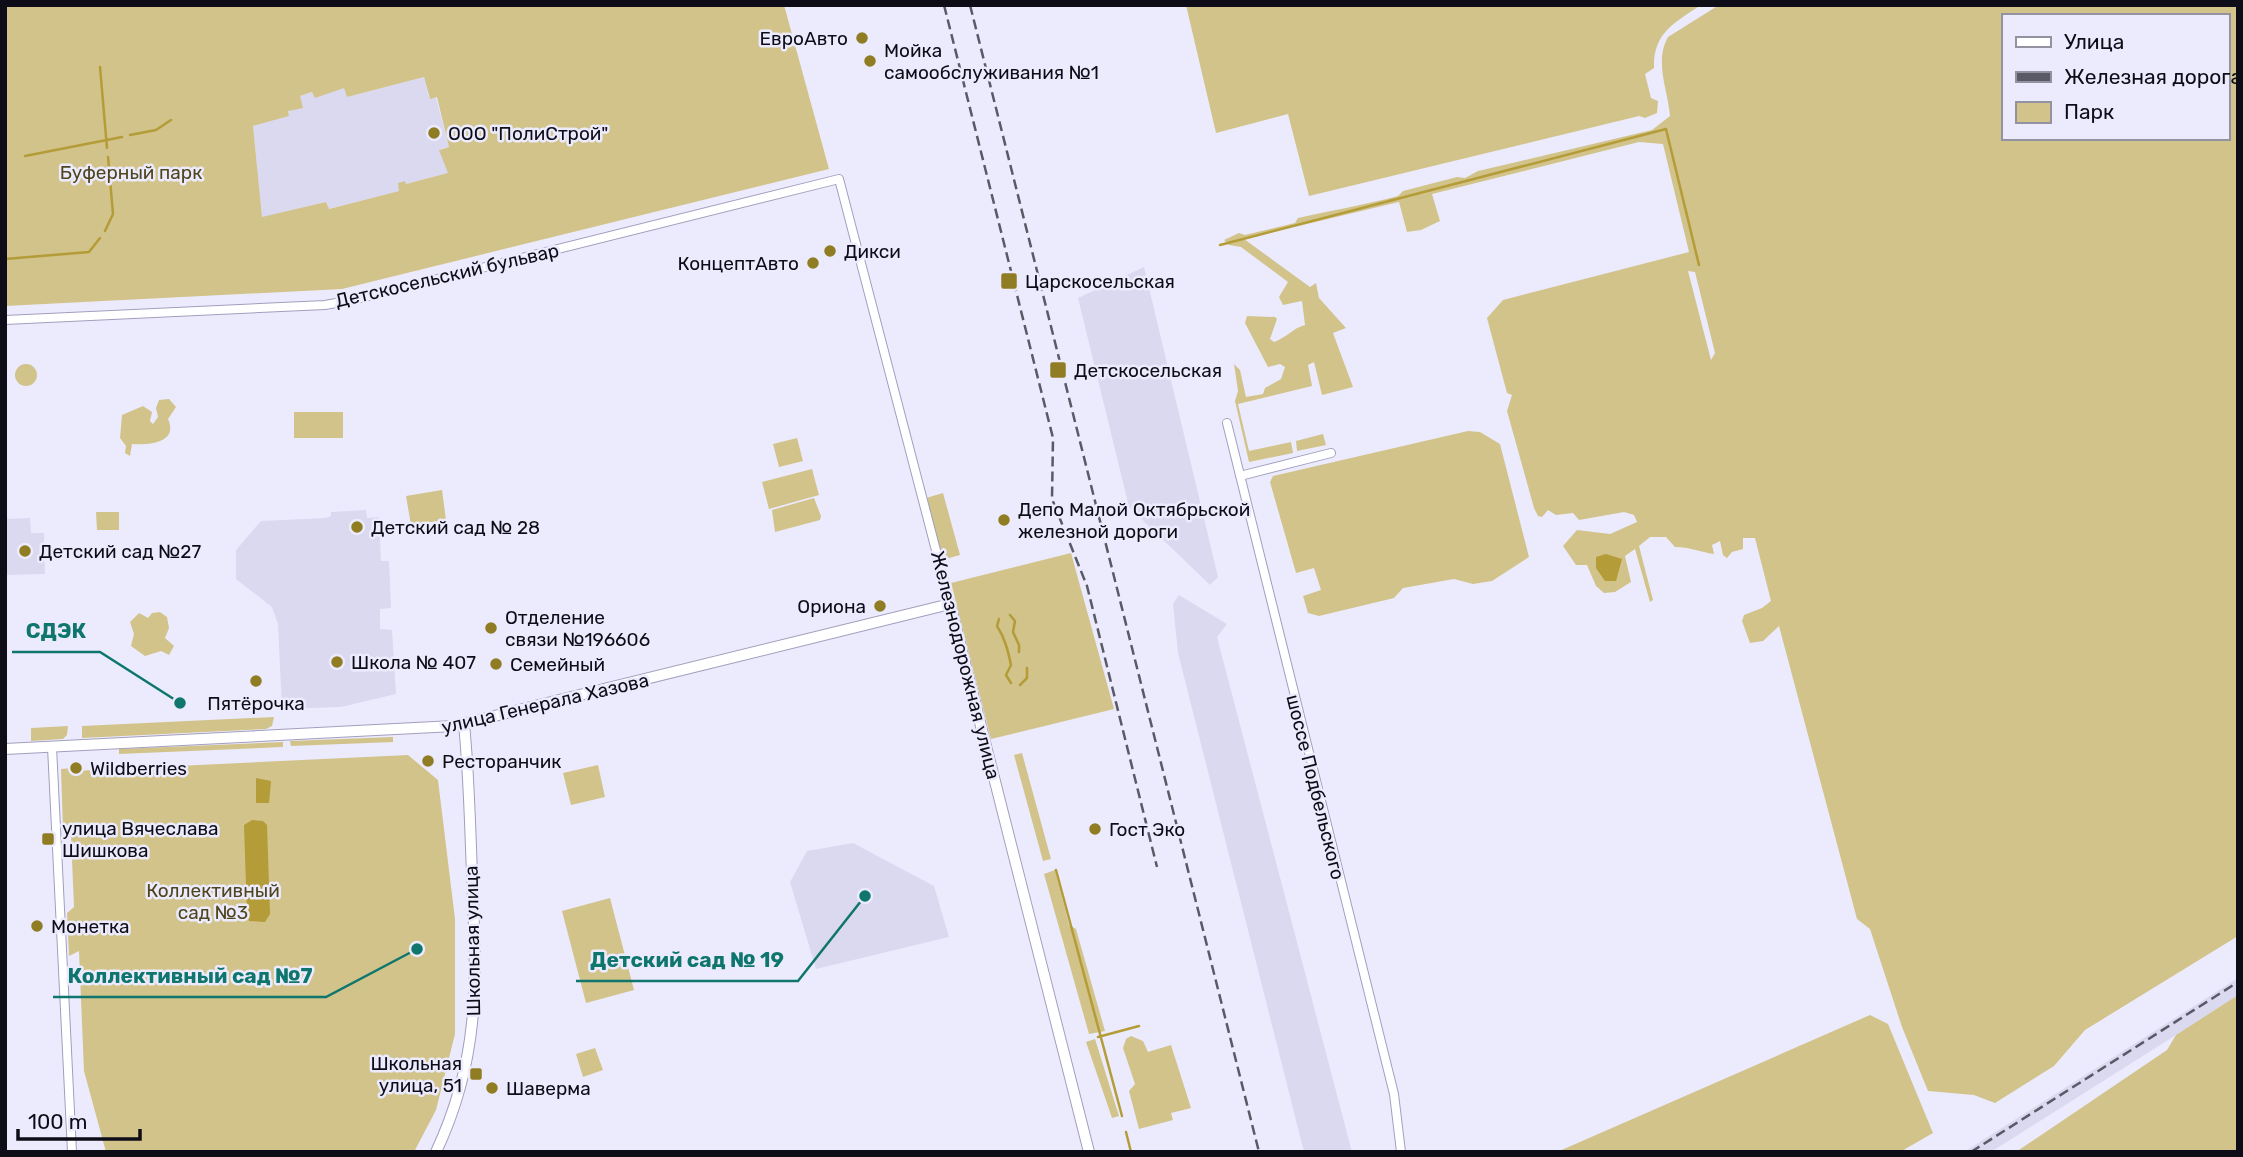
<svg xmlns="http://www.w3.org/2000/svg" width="2243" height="1157" viewBox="0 0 2243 1157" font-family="Rubik,sans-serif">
<rect width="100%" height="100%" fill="#ecebfe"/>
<path fill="#dad9f0" d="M424,77L429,98L436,97L449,147L440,149L449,173L406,184L400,191L328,209L326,202L262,218L253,126L289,116L288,112L300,96L313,92L315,98L344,87L347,97Z
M1144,267L1218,577L1210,585L1129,507L1078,298Z
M366,510L367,518L379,517L381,561H389L391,608L380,609V629L392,630L396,694L341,707L282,709L278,624L272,607L236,579V550L261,521L326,518L331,516V512Z
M30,518L31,533H44L45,574L5,575V519Z
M1179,595L1227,624L1217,637L1352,1152H1304L1178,653L1173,604Z
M853,843L934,886L949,937L816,969L790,882L807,851Z
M2238,978V995L2176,1035L1991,1152H1964Z"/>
<path fill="#d1c38a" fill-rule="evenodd" d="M5,5H784L829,169L342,289L5,306ZM424,77L430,99L437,97L449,147L439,150L448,173L406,184L405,181L398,183L399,191L329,209L326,202L262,217L253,126L289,116L288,111L303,108L300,96L312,92L315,98L344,88L347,97Z
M1186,5H1701C1674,23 1653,33 1654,68L1645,74L1651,98L1658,101L1657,113L1645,118L1639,116L1309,196L1288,114L1216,133Z
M1719,5H2238V936L2085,1030L2054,1066L1995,1103L1974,1095L1928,1091L1902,1027L1870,929L1857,919L1779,626L1763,641L1750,643L1742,621L1744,615L1762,608L1771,601L1755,538H1743V549L1732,552L1727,558L1723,555L1720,541L1712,545L1714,554C1700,552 1690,547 1675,547L1666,537H1650L1639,546L1653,600L1650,602L1635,549L1625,556L1631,582L1615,592L1604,593L1596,586L1587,565H1576L1563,546L1577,530L1610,534L1637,522L1634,515L1624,512L1579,520L1573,513L1556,515L1548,510L1542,517L1538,516L1534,508L1507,411L1512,395L1507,393L1487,318L1503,300L1689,252L1663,144L1639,142L1432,194L1440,221L1421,230L1407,232L1399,202L1244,239L1310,287L1316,283L1319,298L1346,328L1333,333L1353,387L1322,395L1314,362L1308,365L1312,386L1238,404L1249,451L1291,442L1293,453L1249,462L1235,401L1238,391L1234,364L1240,370L1246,397L1263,394L1265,388L1281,379L1285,367L1280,364L1268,367L1245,323L1247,316L1275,317L1277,319L1270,339L1274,342C1286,338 1293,328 1305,325L1302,301L1283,305L1279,297L1288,282L1241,247L1229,245L1224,240L1239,233L1245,235L1295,223L1298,218C1332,210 1365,205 1398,196L1403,191L1457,177L1465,178L1478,171L1652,130L1670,116C1668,90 1654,62 1668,37ZM2003,16H2227V138H2003ZM1688,271L1695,272L1715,353L1711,360Z
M15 375a11 11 0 1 1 22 0a11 11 0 1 1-22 0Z
M169,399L176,407L168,419C179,443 148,445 132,444L130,456L125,453L126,446L120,438L122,415L143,406L152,412L150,421L153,424L158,417L156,408L159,400Z
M343,412V438H294V412Z
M1468,431L1480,432L1500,444L1529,557L1492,581L1473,584L1454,579L1403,588L1394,598L1319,616L1308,613L1303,596L1321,590L1314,568L1296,573L1270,482L1273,476Z
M1323,434L1326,445L1297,451L1296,441Z
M797,438L803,461L779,467L773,444Z
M812,469L819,495L769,509L762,482Z
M442,490L446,520L411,525L406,496Z
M943,493L960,555L942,560L926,498Z
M814,498L821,516L820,520L775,532L772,510Z
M96,512H119V530H97Z
M1071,553L1114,709L991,739L951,583Z
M139,613L148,618L152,613L160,612L167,617L169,628L165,638L174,646L169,655L161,651L145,656L131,646L134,634L130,622Z
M274,717L272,726L266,729L82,738V726Z
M68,726L67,735L63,739L31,741V728Z
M393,737V742L291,746L290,741Z
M283,742V747L119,754V749Z
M1022,753L1051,859L1043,861L1014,755Z
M408,755L438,780L455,919V1034L436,1110L414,1152H106L84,1071L79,951L69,956L67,913L74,907L71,836L63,830L61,769L72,768L73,771Z
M598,765L605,797L571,805L563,773Z
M1055,870L1069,925L1076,929L1105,1031L1089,1034L1044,874Z
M610,898L634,990L586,1003L562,911Z
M2238,995V1152H2016L2167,1050L2176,1035Z
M1870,1015L1888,1024L1933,1133L1900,1152H1557Z
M1131,1036L1143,1041L1148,1052L1171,1045L1191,1108L1171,1113L1173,1120L1139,1129L1129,1091L1135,1084L1123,1048L1126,1039Z
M1095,1039L1119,1116L1112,1118L1086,1042Z
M595,1048L603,1070L583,1077L576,1054Z"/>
<path fill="#b49c38" d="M1606,554L1622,559L1616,581H1605L1596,568V557Z
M256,778L271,781L269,803H256Z
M252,820L263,821L267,825L270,914L265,922L249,921L247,916L244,825Z"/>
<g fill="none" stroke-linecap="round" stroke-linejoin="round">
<path stroke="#b49c38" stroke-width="2.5" d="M100,67L107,148
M130,135L156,130L171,120
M25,156L122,137
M105,231L113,214L108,157
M1220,245L1666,129L1699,265
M5,259L89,252L100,238
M1010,615L1015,621L1013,632L1019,645V652
M999,619L997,626C1005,638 1008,651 1011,665L1006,675L1011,683
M1020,685L1027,678V668
M1056,870L1122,1116
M1098,1037L1139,1026
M1126,1132L1131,1152"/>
<g stroke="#a19fbd" stroke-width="10">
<path id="minor" d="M5,320L325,305L353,300L839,179L950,604
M1227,423L1394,1094L1401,1152
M1240,476L1331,453
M52,747L72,1152"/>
</g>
<g stroke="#a19fbd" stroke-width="12">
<path id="tertiary" d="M5,749L454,726L950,604L1089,1152
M436,1152C482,1054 476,978 472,874C470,824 469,774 464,724"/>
</g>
<use href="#minor" stroke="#fff" stroke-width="8"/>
<use href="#tertiary" stroke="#fff" stroke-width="10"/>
<path stroke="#5a5966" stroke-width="2.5" stroke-dasharray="10 5" stroke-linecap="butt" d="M944,5L1053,438L1052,499L1087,586L1157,867
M970,5L1259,1152
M1971,1152L2238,982"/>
</g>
<g fill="#907c22" stroke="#ecebfe" stroke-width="2.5">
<circle cx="862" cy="38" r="7"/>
<circle cx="870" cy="61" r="7"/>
<circle cx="434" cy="133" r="7"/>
<circle cx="830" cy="251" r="7"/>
<circle cx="813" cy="263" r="7"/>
<rect x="1000" y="272" width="18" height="18" rx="3.5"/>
<rect x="1049" y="361" width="18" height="18" rx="3.5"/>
<circle cx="1004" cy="520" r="7"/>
<circle cx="357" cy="527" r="7"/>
<circle cx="25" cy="551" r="7"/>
<circle cx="880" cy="606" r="7"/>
<circle cx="491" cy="628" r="7"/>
<circle cx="337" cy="662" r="7"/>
<circle cx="496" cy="664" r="7"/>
<circle cx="256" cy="681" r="7"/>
<circle cx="428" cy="761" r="7"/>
<circle cx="76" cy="768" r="7"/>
<circle cx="1095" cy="829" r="7"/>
<rect x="41" y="832" width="14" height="14" rx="3.5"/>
<circle cx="37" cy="926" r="7"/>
<rect x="469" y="1067" width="14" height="14" rx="3.5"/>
<circle cx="492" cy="1088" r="7"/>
</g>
<g text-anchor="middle" stroke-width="5" stroke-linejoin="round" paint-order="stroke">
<g font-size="19" fill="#0e0d17" stroke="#ecebfe" text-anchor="start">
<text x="848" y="45" text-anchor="end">ЕвроАвто</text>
<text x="884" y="57">Мойка<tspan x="884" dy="22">самообслуживания №1</tspan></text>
<text x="448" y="140">ООО "ПолиСтрой"</text>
<text x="844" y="258">Дикси</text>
<text x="799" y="270" text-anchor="end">КонцептАвто</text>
<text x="1025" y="288">Царскосельская</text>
<text x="1074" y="377">Детскосельская</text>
<text x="1018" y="516">Депо Малой Октябрьской<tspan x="1018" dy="22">железной дороги</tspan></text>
<text x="371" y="534">Детский сад № 28</text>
<text x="39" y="558">Детский сад №27</text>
<text x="866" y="613" text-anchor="end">Ориона</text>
<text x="505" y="624">Отделение<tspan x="505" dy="22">связи №196606</tspan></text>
<text x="351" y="669">Школа № 407</text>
<text x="510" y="671">Семейный</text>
<text x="256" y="710" text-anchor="middle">Пятёрочка</text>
<text x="442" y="768">Ресторанчик</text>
<text x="90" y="775">Wildberries</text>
<text x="62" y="835">улица Вячеслава<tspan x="62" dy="22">Шишкова</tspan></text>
<text x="1109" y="836">Гост Эко</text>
<text x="51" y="933">Монетка</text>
<text x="462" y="1070" text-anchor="end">Школьная<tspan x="462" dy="22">улица, 51</tspan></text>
<text x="506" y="1095">Шаверма</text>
</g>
<g font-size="19" fill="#4f451c" stroke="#ecebfe">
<text x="131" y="179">Буферный парк</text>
<text x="213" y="897">Коллективный<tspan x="213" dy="22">сад №3</tspan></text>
</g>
<g font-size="19" fill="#0e0d17" stroke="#ecebfe">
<text transform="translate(447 275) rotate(-13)" y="7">Детскосельский бульвар</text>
<text transform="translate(966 665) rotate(76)" y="7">Железнодорожная улица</text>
<text transform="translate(545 703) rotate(-13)" y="7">улица Генерала Хазова</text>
<text transform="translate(1316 787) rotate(76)" y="7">шоссе Подбельского</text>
<text transform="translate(472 941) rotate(-91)" y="7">Школьная улица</text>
</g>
</g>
<path fill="none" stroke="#0f766e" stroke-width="2.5" d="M180 703L100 652H12M865 896L798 981H576M417 949L326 997H53"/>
<g fill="#0f766e" stroke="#ecebfe" stroke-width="2.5">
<circle cx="180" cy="703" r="7"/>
<circle cx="865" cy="896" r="7"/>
<circle cx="417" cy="949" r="7"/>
</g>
<g font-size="21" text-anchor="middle" font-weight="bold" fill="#0f766e" stroke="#ecebfe" stroke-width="5" stroke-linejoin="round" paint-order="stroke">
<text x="56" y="638">СДЭК</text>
<text x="687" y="967">Детский сад № 19</text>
<text x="190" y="983">Коллективный сад №7</text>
</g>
<rect width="2243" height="1157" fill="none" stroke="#0e0d17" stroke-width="14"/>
<rect x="2002" y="14" width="228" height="126" fill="#ecebfe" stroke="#9392a2" stroke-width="2"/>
<rect x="2016" y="37" width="35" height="10" fill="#ffffff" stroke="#9392a2" stroke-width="2"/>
<text x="2064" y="49" font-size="21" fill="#0e0d17">Улица</text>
<rect x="2016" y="72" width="35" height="10" fill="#5a5966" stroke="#9392a2" stroke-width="2"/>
<text x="2064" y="84" font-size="21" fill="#0e0d17">Железная дорога</text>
<rect x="2016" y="102" width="35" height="21" fill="#d1c38a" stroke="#9392a2" stroke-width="2"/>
<text x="2064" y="119" font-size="21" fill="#0e0d17">Парк</text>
<path d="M18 1129v10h122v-10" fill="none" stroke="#0e0d17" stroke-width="3.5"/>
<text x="28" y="1129" font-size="21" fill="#0e0d17" stroke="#ecebfe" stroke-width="5" paint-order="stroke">100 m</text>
</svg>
